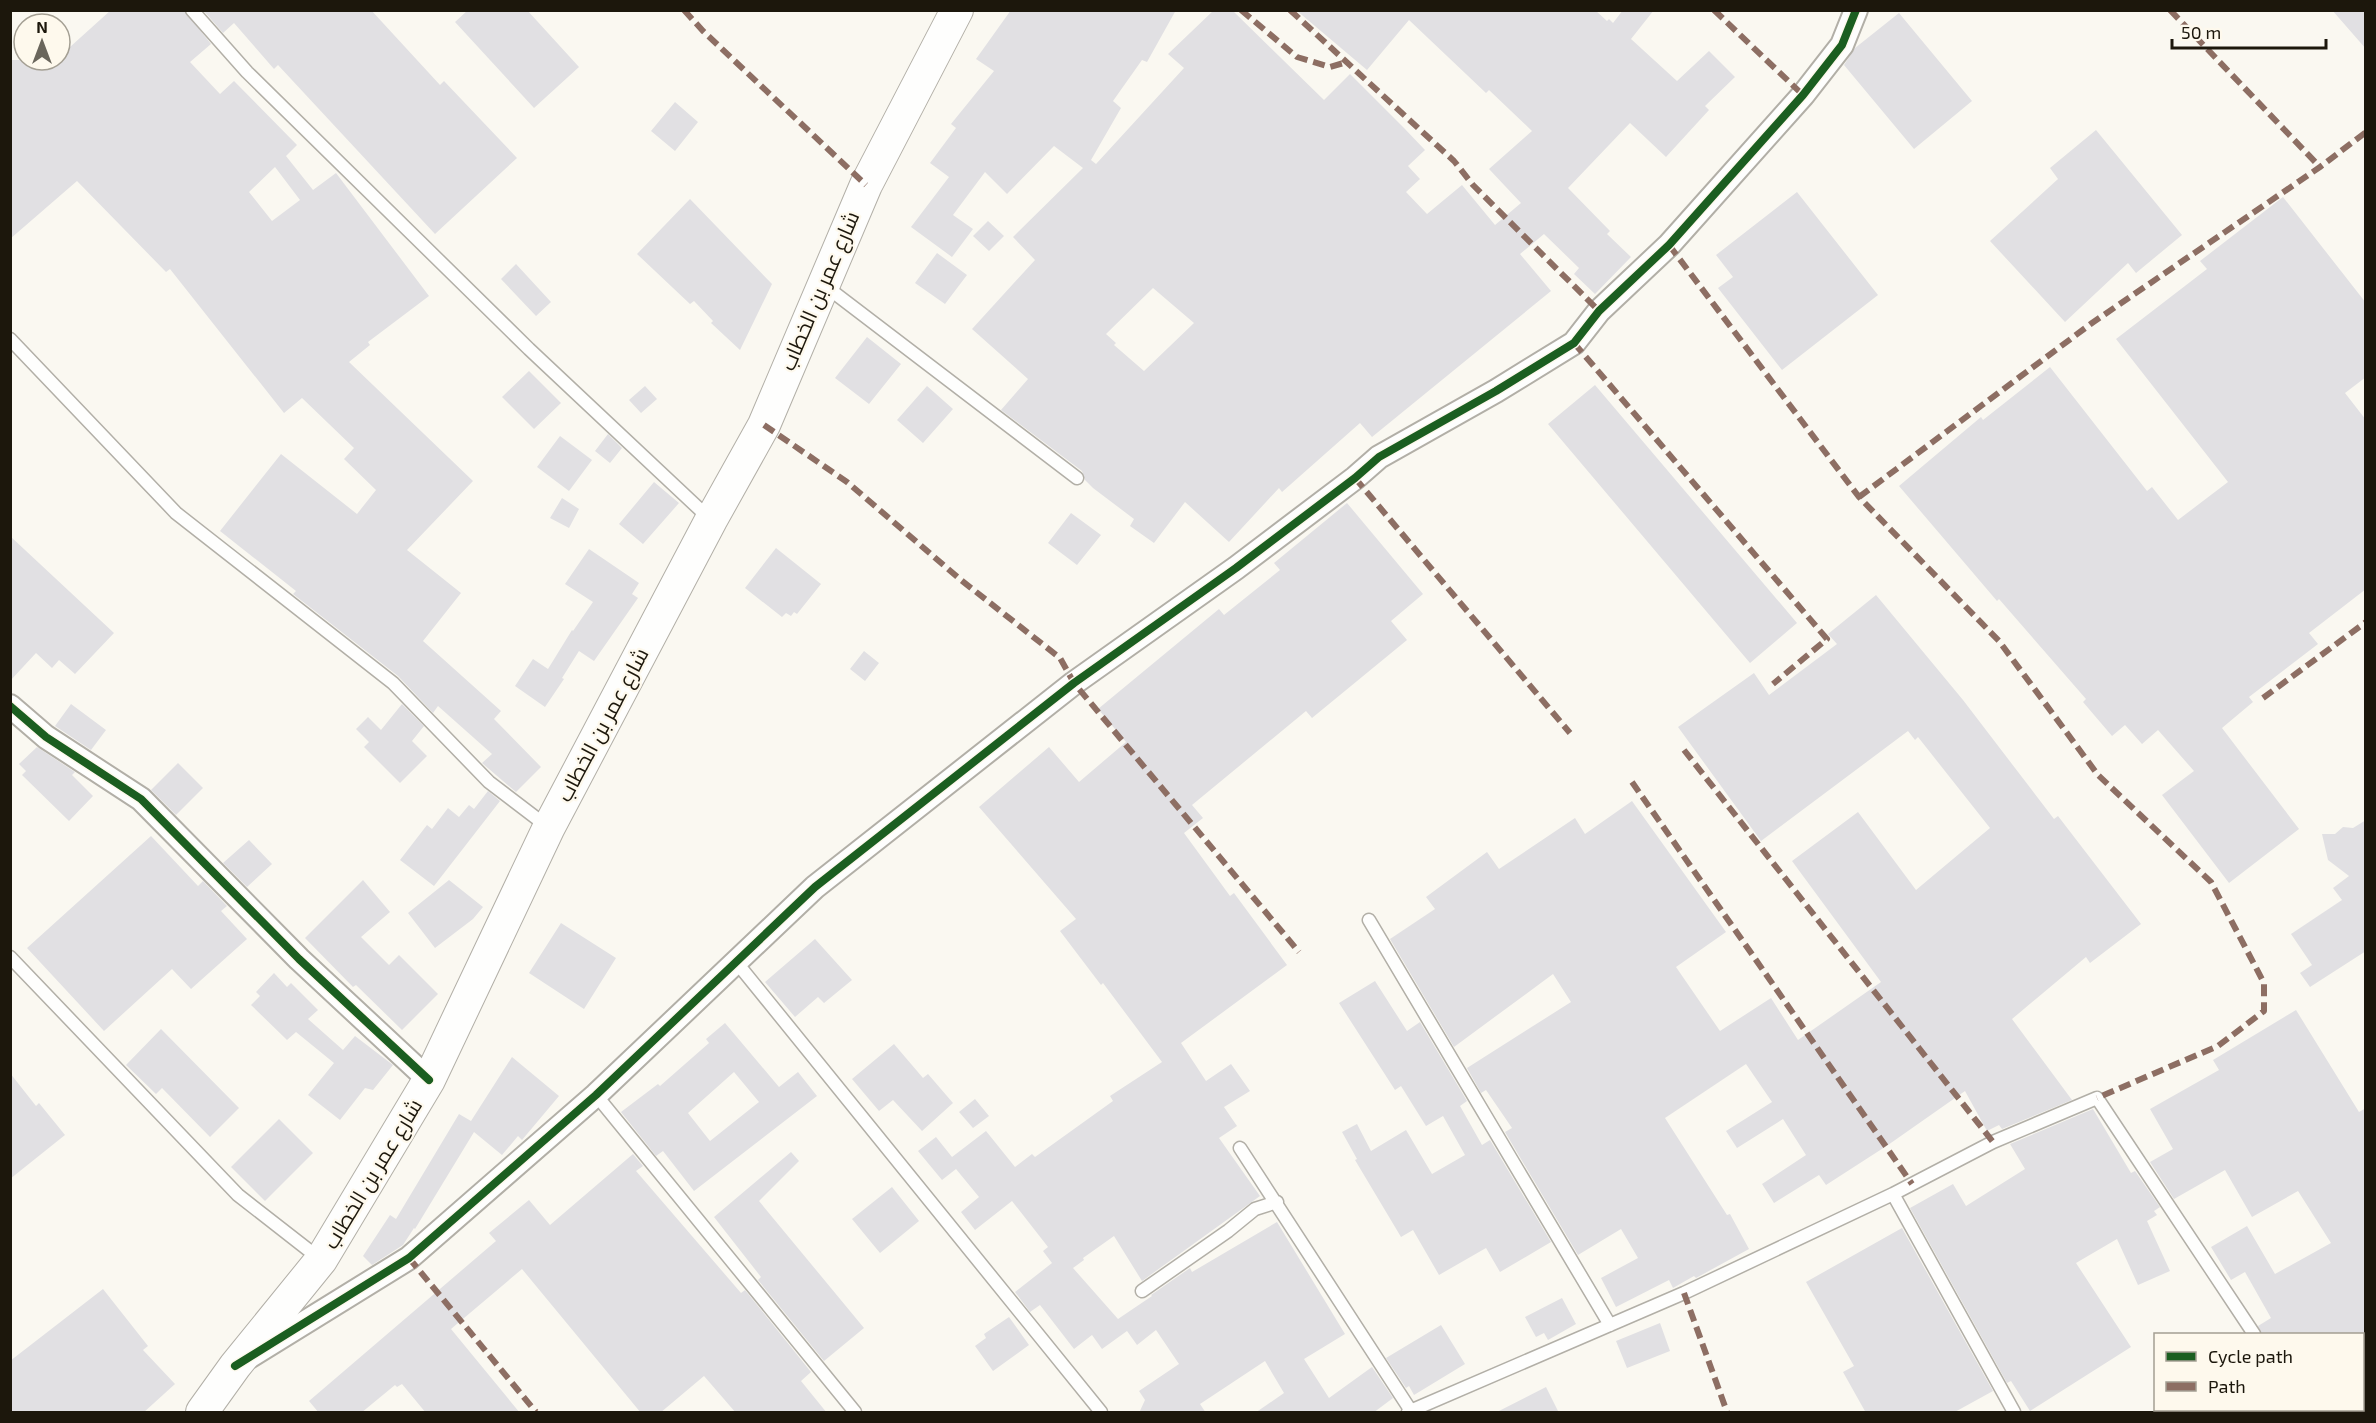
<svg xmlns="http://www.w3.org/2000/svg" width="2376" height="1423" viewBox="0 0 2376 1423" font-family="'Exo 2',Cairo,sans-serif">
<rect width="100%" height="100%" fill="#faf8f1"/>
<path fill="#e1e0e3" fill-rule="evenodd" d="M111,10H184L211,44L190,62L220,94L234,81L297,145L286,156L313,190L336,173L429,296L368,342L370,345L349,362L473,481L407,550L461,593L423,641L501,711L494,719L541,767L516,792L482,763L492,754L438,706L433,713L398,676L293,594L296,591L220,531L281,454L357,514L376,490L344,459L354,448L302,398L284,413L170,269L166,272L77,181L10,239V60H60V56ZM275,167L300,200L272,221L249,192Z
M203,10H371L440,85L444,81L517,158L435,234L278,65L274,69L234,23L223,33Z
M468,10H527L579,67L534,108L455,22Z
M1011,10H1176L1147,62L1142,60L1113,101L1121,108L1091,160L1096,164L1184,68L1168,54L1214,10H1232L1324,100L1350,74L1404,128L1425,150L1408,166L1420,179L1406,192L1427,214L1462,185L1495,225L1521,203L1489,169L1532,131L1489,90L1486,93L1409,20L1367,70L1296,10H1595L1607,21L1609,19L1613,23L1623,10H1654L1631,39L1677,81L1709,51L1735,77L1705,106L1709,110L1666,157L1630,123L1568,188L1610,231L1607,234L1631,257L1595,294L1574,274L1579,268L1544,234L1520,254L1551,291L1372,437L1360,423L1282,492L1279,488L1229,542L1185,502L1154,543L1130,526L1134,519L1093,488L1085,480L1082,471L1001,410L1028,379L972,329L1035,260L1013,237L1083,168L1054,146L1007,194L985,172L953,215L973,229L952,257L911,227L949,177L930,163L956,128L951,124L994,71L976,59ZM1153,288L1194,323L1144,371L1114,345L1116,343L1106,334Z
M2332,10H2366V49Z
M1899,13L1972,101L1914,149L1844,65L1855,48Z
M675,102L698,122L675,151L651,131Z
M2096,130L2182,235L2136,273L2128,263L2065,322L1990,241L2058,179L2050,168Z
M1797,192L1878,295L1782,370L1718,288L1733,277L1716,255Z
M2283,197L2366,303V377L2345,393L2366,420V589L2309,633L2318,644L2249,697L2253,702L2222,728L2299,829L2229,883L2162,795L2194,771L2158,730L2142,744L2125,725L2112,736L2083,702L2086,699L1999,599L1997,601L1899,486L1981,417L1983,420L2050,367L2147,491L2152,487L2178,520L2228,482L2116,339L2207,269L2200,261Z
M690,199L772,284L740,350L711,323L713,321L694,301L690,304L637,254Z
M988,221L1004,236L989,251L973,236Z
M937,253L967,275L945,304L915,283Z
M516,264L551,302L536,316L501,279Z
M867,337L901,364L869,404L835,378Z
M529,371L561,403L534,429L502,397Z
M1595,385L1797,623L1750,663L1548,424Z
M645,386L657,399L641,413L629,400Z
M927,386L953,409L923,443L897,420Z
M608,434L622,448L610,463L595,451Z
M560,436L592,460L569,491L537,467Z
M654,482L679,503L643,544L619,524Z
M562,498L579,509L569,528L550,518Z
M1347,503L1423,594L1391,621L1407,640L1312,718L1306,711L1192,805L1203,818L1184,833L1230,896L1234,893L1287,965L1181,1043L1206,1081L1231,1064L1250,1091L1224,1107L1237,1126L1219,1138L1260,1196L1142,1281L1114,1236L1083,1258L1084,1260L1073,1268L1118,1319L1152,1296L1151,1295L1190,1268L1192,1272L1277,1222L1345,1334L1304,1359L1329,1398L1372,1367L1393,1398L1373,1413H1255L1284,1393L1265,1361L1200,1404L1206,1413H1139L1145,1400L1139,1391L1179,1364L1156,1330L1137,1345L1127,1331L1102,1349L1092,1335L1074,1349L1040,1305L1030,1312L1015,1292L1052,1263L1043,1251L1048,1247L1012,1201L975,1230L961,1212L979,1197L956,1169L942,1180L918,1151L936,1137L952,1157L986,1131L1015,1167L1032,1154L1035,1157L1113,1101L1110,1096L1162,1062L1103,983L1101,985L1060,931L1076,919L979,807L1049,747L1079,782L1126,742L1098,709L1219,609L1224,615L1280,570L1274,563Z
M1071,513L1101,535L1077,565L1048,543Z
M10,536L114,633L75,674L59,660L52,668L36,653L10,681Z
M776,548L821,584L797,614L794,612L791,616L786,613L782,617L745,588Z
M589,549L639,583L632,594L638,598L594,661L579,651L562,678L564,679L545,707L515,686L533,659L548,669L572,630L573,631L593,602L565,584Z
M1876,595L1963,700L2054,819L2058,816L2141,924L2090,963L2086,957L2012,1019L2072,1100L2002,1129L1999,1125L1987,1131L1965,1091L1888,1145L1826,1185L1819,1175L1774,1203L1762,1184L1806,1155L1783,1119L1737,1148L1726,1131L1772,1102L1746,1064L1665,1118L1727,1215L1730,1214L1749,1249L1696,1278L1694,1276L1673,1288L1669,1280L1616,1307L1601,1278L1638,1258L1621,1229L1578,1255L1505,1132L1512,1128L1486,1090L1481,1093L1467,1068L1571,1002L1553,974L1454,1047L1390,939L1435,909L1426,897L1487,852L1499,869L1575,818L1585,834L1632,801L1726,932L1676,967L1720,1031L1771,998L1798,1040L1881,982L1792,861L1858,812L1916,890L1990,828L1918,737L1915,740L1908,731L1761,841L1678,727L1754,673L1769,695L1837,644L1828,634Z
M864,651L879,663L865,681L850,669Z
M71,704L106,730L91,750L55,726Z
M402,704L424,726L412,741L427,756L400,783L364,747L369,742L356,729L368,717L381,730Z
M37,747L75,772L72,775L93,796L69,821L22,775L26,771L19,764Z
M178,763L203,788L176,815L151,790Z
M488,791L500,801L434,886L400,860L427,825L432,829L448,808L459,817L469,805L474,809Z
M2366,820V951L2310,987L2300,973L2312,965L2291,934L2342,900L2333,888L2349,876L2328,860L2322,834H2335L2343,827L2353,828Z
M151,836L198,886L203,881L227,906L221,911L247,939L191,989L172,969L104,1031L27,948Z
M249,840L272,864L247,887L223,863Z
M363,880L390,912L361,937L389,965L399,955L438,994L402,1030L356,985L353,987L305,938Z
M449,880L483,907L473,919L435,948L408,913Z
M561,923L616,958L584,1009L529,973Z
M815,939L852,980L824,1003L818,997L795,1017L765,982Z
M274,973L287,987L291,983L318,1010L308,1019L343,1050L355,1036L393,1065L373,1090L365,1088L340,1120L308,1095L334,1063L296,1032L287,1040L251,1005L260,996L256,992Z
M1375,981L1407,1031L1420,1022L1467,1101L1460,1106L1482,1145L1490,1140L1551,1242L1500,1272L1486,1248L1439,1275L1413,1230L1401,1237L1355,1160L1357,1159L1342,1132L1357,1124L1371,1151L1406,1130L1432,1174L1465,1155L1443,1116L1426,1126L1401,1086L1395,1090L1339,1003Z
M2296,1010L2359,1112L2366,1108V1335H2262L2258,1326L2271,1318L2245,1272L2231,1280L2211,1247L2247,1226L2275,1274L2331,1243L2298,1191L2252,1217L2225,1170L2174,1199L2150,1162L2173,1149L2150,1109L2219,1070L2213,1060Z
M725,1023L779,1087L798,1072L817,1096L694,1191L663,1151L656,1156L621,1112L658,1084L660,1086L709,1043L706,1039ZM734,1072L759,1102L710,1141L688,1113Z
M161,1029L239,1108L210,1137L162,1088L156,1094L126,1065Z
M894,1044L923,1078L928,1074L953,1103L922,1131L893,1100L879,1111L852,1079Z
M512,1057L559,1096L522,1140L518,1136L502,1155L474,1132L415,1229L414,1228L403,1245L372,1265L363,1256L390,1215L396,1219L459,1114L471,1121Z
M10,1073L36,1106L39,1103L65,1135L10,1179Z
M975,1099L989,1116L973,1128L959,1112Z
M2093,1109L2131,1173L2135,1171L2160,1207L2154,1211L2157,1215L2147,1221L2170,1271L2138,1285L2117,1239L2076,1263L2131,1347L2030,1411L2011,1381L2007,1383L1910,1208L1953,1184L1966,1206L2025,1169L2010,1144Z
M279,1119L313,1153L265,1201L231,1167Z
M791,1152L799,1161L759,1201L864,1328L824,1361L758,1280L761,1277L714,1217Z
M633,1154L643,1166L636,1171L741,1293L745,1290L811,1372L801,1381L827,1413H736L704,1376L660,1413H641L522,1269L451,1329L520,1413H426L402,1384L397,1387L395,1385L361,1413H319L309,1401L496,1241L489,1233L529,1200L550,1225Z
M892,1187L919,1221L880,1253L852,1219Z
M1902,1228L1993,1391L1953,1413H1866L1843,1372L1854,1366L1806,1282Z
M103,1289L148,1346L143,1350L175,1384L143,1413H10V1361Z
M1562,1298L1576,1324L1548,1340L1544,1333L1536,1337L1525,1317Z
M1009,1317L1029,1345L993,1371L975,1346L986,1338L984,1334Z
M1660,1323L1670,1351L1627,1368L1616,1341Z
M1441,1325L1465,1364L1414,1395L1409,1386L1406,1388L1386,1358Z
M1546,1387L1559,1413H1495Z"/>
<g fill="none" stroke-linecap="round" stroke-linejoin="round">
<g stroke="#b2afa7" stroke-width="15">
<path id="lane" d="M192,10L247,72L529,349L710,519
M824,285L1077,478
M10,339L176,513L393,683L489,782L548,827
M1369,920L1610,1325
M10,957L238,1195L320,1259
M737,963L1101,1412
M596,1095L855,1412
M1240,1148L1411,1411
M1893,1194L2014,1412
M1142,1291L1228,1231L1255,1209L1277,1202
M2303,1410L2305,1412
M1408,1412L1684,1293L1893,1194L1993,1142L2097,1098L2254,1334"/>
</g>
<g stroke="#b2afa7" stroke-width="26">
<path id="street" d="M10,706L46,737L141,799L299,959L429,1080
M249,1357L409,1258L596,1095L815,887L1074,683L1236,568L1355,478L1379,457L1496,391L1574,343L1599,311L1669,245L1803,95L1842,45L1856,10"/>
</g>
<g stroke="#b2afa7" stroke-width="34">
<path id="secondary" d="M202,1412L235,1366L321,1260L429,1080L549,827L711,520L764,425L866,185L957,10"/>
</g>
<use href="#lane" stroke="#fefefd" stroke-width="12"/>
<use href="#street" stroke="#fefefd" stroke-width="22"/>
<use href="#secondary" stroke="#fefefd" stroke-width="32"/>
<path stroke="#8d6e63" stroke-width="6" stroke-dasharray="12 6" stroke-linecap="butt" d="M684,10L703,31L866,185
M1241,10L1297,57L1330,67L1347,62
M1290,10L1454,161L1473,185L1599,311
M1714,10L1803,95
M2170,10L2320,167
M1669,245L1859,497L1999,641L2098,775L2211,882L2264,983V1011L2218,1046L2097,1098
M1574,343L1827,639L1773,684
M764,425L847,482L961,580L1060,658L1074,683L1299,952
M1355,478L1570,733
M1859,497L2092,323L2320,167L2366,132
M2263,698L2366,622
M1684,750L1993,1142
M1632,782L1912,1184
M409,1258L536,1412
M1684,1293L1727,1412"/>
<g stroke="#fef9ed" stroke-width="11">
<path id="cycleway" d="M10,706L46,737L141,799L299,959L429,1080
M235,1366L409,1258L596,1095L815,887L1074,683L1236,568L1355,478L1379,457L1496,391L1574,343L1599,311L1669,245L1803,95L1842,45L1856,10"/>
</g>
<use href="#cycleway" stroke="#1b5e20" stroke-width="8"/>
</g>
<g text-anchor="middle" stroke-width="4.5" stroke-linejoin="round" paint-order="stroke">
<g font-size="21" fill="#1c170c" stroke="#fef9ed">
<text transform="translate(820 291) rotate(-67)" y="7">شارع عمر بن الخطاب</text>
<text transform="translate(603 725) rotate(-62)" y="7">شارع عمر بن الخطاب</text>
<text transform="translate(373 1174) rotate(-59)" y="7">شارع عمر بن الخطاب</text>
</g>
</g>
<rect width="2376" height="1423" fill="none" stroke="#1c170c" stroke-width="24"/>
<rect x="2154" y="1333" width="210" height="78" fill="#fef9ed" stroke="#a49f93" stroke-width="1.5"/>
<rect x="2166" y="1352" width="30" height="9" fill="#1b5e20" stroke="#a49f93" stroke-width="1.5"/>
<text x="2208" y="1363" font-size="18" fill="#1c170c">Cycle path</text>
<rect x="2166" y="1382" width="30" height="9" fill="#8d6e63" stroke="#a49f93" stroke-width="1.5"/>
<text x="2208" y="1393" font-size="18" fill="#1c170c">Path</text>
<g transform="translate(42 42)"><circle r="28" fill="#fef9ed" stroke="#a49f93" stroke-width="1.5"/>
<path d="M0-4.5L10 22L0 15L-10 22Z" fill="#6a665c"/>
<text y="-9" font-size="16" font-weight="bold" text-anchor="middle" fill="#1c170c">N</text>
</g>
<path d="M2172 39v9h154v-9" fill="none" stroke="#1c170c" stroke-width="3"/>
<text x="2181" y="39" font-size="18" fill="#1c170c" stroke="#fef9ed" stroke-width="4.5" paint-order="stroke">50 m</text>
</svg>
